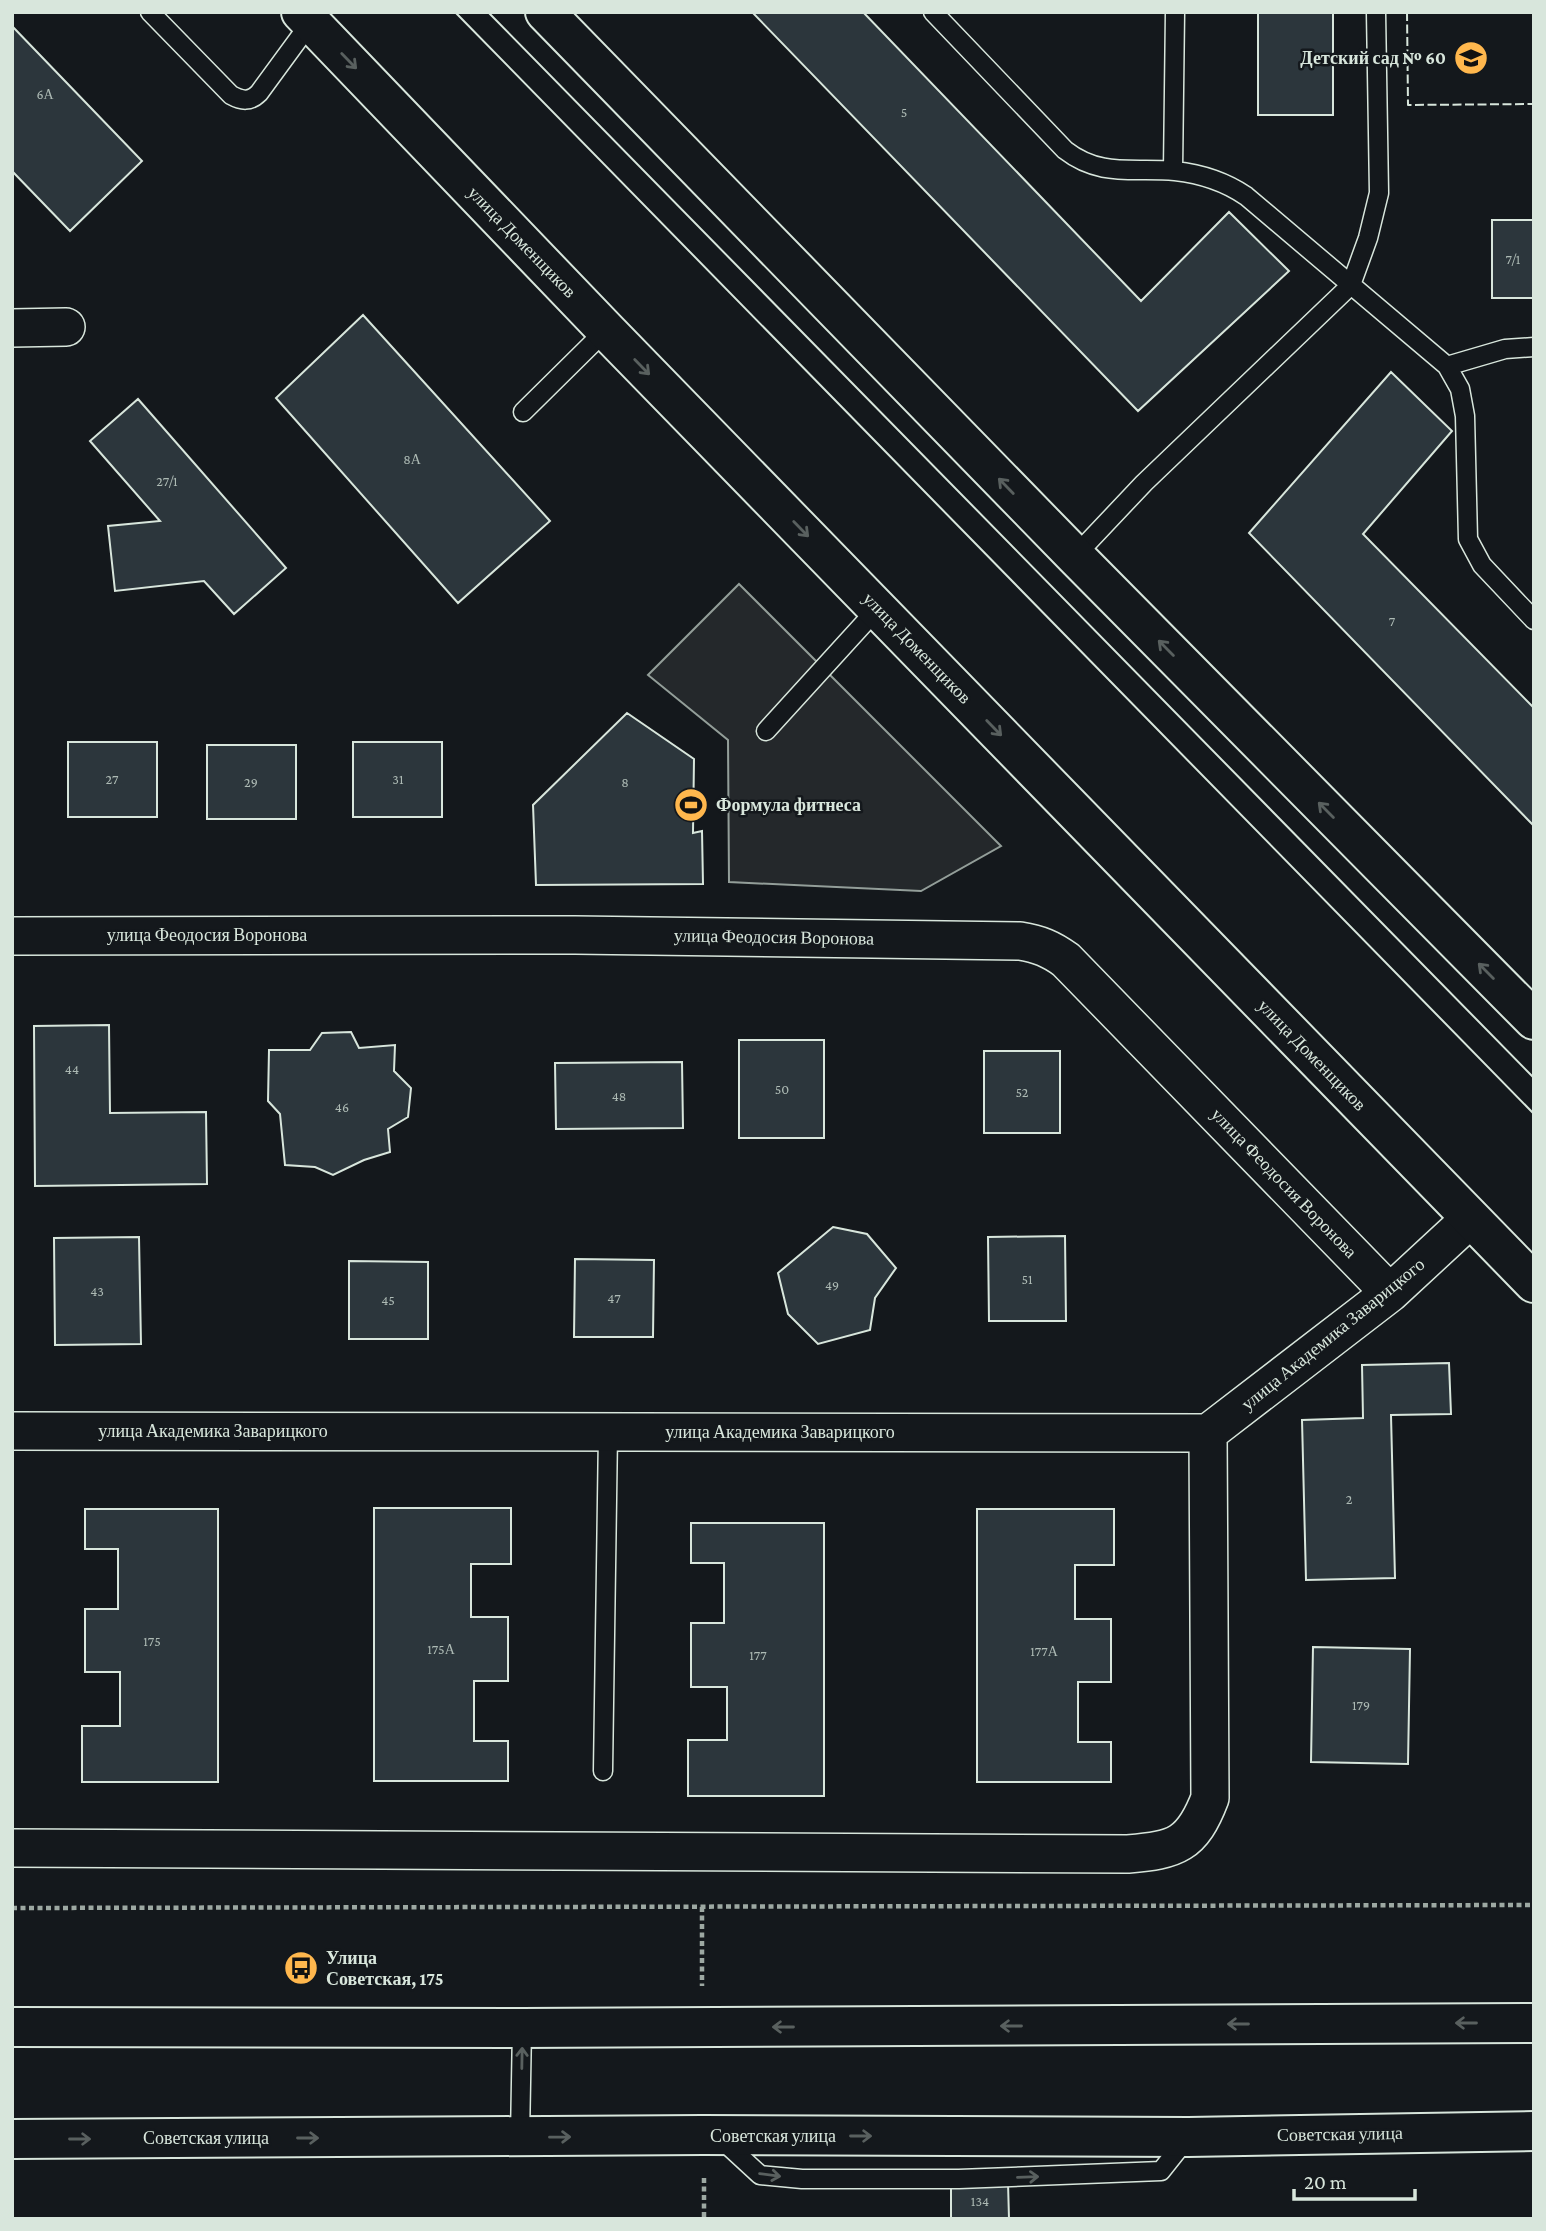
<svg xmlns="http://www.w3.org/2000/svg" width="1546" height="2231" viewBox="0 0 1546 2231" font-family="'Crimson Pro',serif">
<rect width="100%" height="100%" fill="#14181c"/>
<path fill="#24282b" stroke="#939e99" stroke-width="2" d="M739,584L1001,846L921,891L729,882L728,740L648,675Z"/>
<path fill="#2c363c" stroke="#d8e6dc" stroke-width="2" d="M752,12H863L1141,301L1229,212L1289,271L1138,411Z
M1258,12H1333V115H1258Z
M12,26L142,161L70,231L12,171Z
M1492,220H1534V298H1492Z
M363,315L550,521L458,603L276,398Z
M1391,372L1452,431L1363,534L1534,708V826L1249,533Z
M138,399L286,568L234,614L204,581L115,591L108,526L160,521L90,441Z
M627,713L694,759L693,833L702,831L703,884L536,885L533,805Z
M68,742H157V817H68Z
M353,742H442V817H353Z
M207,745H296V819H207Z
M109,1025L110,1113L206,1112L207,1184L35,1186L34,1026Z
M351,1032L359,1048L395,1045L394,1071L411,1088L408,1117L388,1129L390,1152L364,1160L333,1175L315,1167L285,1165L280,1114L268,1101L269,1050H310L322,1033Z
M739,1040H824V1138H739Z
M984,1051H1060V1133H984Z
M682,1062L683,1128L556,1129L555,1063Z
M833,1227L867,1234L896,1268L875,1298L870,1330L818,1344L788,1314L778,1273Z
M1065,1236L1066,1321H989L988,1237Z
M139,1237L141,1344L55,1345L54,1238Z
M575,1259L654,1260L653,1337H574Z
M349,1261L428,1262V1339H349Z
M1449,1363L1451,1414L1391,1415L1395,1578L1306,1580L1302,1420L1363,1418L1362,1365Z
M374,1508H511V1564H471V1617H508V1681H474V1741H508V1781H374Z
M85,1509H218V1782H82V1726H120V1672H85V1609H118V1549H85Z
M977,1509H1114V1565H1075V1619H1111V1682H1078V1742H1111V1782H977Z
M691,1523H824V1796H688V1740H727V1687H691V1623H724V1563H691Z
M1313,1647L1410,1649L1408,1764L1311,1762Z
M1008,2182L1009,2219H951V2184Z"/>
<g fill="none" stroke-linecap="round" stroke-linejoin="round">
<g stroke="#d8e6dc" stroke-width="21">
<path id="lane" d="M150,12L231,95C242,101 250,102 259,93L311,22
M933,12L1065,150C1101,178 1134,167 1175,171C1202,174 1224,181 1246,196L1447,366L1460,389L1465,416L1468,539L1482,565L1534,620
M1173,170L1175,12
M1447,366L1505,349L1534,347
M523,412L606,330
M1075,556L1144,483L1351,285L1368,238L1379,193L1376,12
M766,731L878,608
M603,1771L608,1432
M520,2137L522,2028
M722,2140L760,2175L802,2179H959L1161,2171L1188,2137"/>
</g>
<g stroke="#d8e6dc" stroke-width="40">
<path id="street" d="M12,328L66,327
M12,936L575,935L1020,941C1039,944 1051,949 1066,960L1390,1293
M12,1431L1208,1433L1390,1293L1470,1219
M12,1848L1128,1854C1176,1850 1192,1845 1210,1798L1208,1433"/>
</g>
<g stroke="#d8e6dc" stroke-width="42">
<path id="primary" d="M301,12L606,330L1534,1283
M545,12L1075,556L1534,1020
M12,2027L522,2028L1534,2023
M12,2139L703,2135L1188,2137L1534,2131"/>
</g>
<path stroke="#9da8a2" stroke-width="4.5" stroke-dasharray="5 3.5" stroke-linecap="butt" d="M702,1907V1986
M12,1908L1534,1905
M704,2178V2219"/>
<use href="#lane" stroke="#14181c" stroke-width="18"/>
<use href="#street" stroke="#14181c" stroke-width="37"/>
<use href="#primary" stroke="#14181c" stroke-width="38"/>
<path stroke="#d8e6dc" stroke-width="2" d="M455,12L1534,1114
M488,12L1534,1078"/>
<path stroke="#d8e6dc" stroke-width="2" stroke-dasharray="9 3.5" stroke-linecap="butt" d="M1407,12L1408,105L1534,104"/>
</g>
<defs><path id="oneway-shaft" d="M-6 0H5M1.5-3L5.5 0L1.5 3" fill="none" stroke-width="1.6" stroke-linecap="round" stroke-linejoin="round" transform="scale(1.75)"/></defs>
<g stroke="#59605f">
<use href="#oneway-shaft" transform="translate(349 61) rotate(46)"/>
<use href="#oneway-shaft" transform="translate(642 367) rotate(46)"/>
<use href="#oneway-shaft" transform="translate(1006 486) rotate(-134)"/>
<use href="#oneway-shaft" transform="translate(801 529) rotate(46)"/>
<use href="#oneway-shaft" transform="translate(1166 648) rotate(-135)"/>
<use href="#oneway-shaft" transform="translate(994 728) rotate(46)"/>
<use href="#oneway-shaft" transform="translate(1326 810) rotate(-135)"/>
<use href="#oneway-shaft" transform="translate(1486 971) rotate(-135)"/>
<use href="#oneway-shaft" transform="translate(1466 2023) rotate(180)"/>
<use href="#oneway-shaft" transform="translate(1238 2024) rotate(180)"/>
<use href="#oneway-shaft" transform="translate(1011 2026) rotate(180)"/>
<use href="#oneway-shaft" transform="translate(783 2027) rotate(180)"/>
<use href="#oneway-shaft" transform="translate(522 2058) rotate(-89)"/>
<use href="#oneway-shaft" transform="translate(861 2136)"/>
<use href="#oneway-shaft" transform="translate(560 2137) rotate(-1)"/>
<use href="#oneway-shaft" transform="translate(308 2138)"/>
<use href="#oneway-shaft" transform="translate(80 2139)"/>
<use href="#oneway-shaft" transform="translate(770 2175) rotate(8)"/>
<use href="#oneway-shaft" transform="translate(1028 2177) rotate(-2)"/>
</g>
<defs>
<g id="school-disc" transform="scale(1.75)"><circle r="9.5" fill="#ffb74d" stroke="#14181c"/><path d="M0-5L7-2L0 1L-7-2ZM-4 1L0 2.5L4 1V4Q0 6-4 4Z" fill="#111"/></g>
<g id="stadium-disc" transform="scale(1.75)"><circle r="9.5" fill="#ffb74d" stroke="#14181c"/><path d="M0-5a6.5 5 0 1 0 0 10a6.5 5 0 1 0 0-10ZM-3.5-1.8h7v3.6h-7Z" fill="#111"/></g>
<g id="bus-disc" transform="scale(1.75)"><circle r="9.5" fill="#ffb74d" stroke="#14181c"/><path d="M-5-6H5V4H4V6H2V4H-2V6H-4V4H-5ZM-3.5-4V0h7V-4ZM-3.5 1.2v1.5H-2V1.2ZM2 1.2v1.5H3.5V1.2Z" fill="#111"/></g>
</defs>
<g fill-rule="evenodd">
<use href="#school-disc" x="1471" y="58"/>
<use href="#stadium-disc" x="691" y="805"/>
<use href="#bus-disc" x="301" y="1968"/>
</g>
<g text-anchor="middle" stroke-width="5" stroke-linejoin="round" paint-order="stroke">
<g font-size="14" fill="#adbab4">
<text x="45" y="99">6А</text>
<text x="904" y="117">5</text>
<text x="1513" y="264">7/1</text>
<text x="412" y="464">8А</text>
<text x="167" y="486">27/1</text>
<text x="1392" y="626">7</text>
<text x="112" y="784">27</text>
<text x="398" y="784">31</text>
<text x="251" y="787">29</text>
<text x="625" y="787">8</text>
<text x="72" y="1074">44</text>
<text x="782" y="1094">50</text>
<text x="1022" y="1097">52</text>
<text x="619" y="1101">48</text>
<text x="342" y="1112">46</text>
<text x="1027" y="1284">51</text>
<text x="832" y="1290">49</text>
<text x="97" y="1296">43</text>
<text x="614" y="1303">47</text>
<text x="388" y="1305">45</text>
<text x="1349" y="1504">2</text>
<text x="152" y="1646">175</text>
<text x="441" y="1654">175А</text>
<text x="1044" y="1656">177А</text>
<text x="758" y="1660">177</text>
<text x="1361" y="1710">179</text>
<text x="980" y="2206">134</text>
</g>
<g font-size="18" font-weight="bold" fill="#d8e6dc" stroke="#14181c" text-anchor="start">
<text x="1446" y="64" text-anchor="end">Детский сад № 60</text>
<text x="716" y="811">Формула фитнеса</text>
<text x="326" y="1964">Улица<tspan x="326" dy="21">Советская, 175</tspan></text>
</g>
<g font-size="18" fill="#d8e6dc" stroke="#14181c">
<text transform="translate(522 242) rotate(46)" y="6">улица Доменщиков</text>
<text transform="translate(917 648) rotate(46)" y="6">улица Доменщиков</text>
<text x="207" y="941">улица Феодосия Воронова</text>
<text transform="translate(774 937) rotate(1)" y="6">улица Феодосия Воронова</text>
<text transform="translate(1312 1055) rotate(46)" y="6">улица Доменщиков</text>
<text transform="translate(1284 1183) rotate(46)" y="6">улица Феодосия Воронова</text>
<text transform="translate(1333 1334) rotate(-39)" y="6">улица Академика Заварицкого</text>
<text x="213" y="1437">улица Академика Заварицкого</text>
<text x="780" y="1438">улица Академика Заварицкого</text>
<text transform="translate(1340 2134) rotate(-1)" y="6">Советская улица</text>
<text x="773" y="2142">Советская улица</text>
<text x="206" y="2144">Советская улица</text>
</g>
</g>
<rect width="1546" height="2231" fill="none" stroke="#d8e6dc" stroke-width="28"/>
<path d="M1294 2189v10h121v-10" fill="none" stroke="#d8e6dc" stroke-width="3.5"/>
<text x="1304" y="2189" font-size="21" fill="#d8e6dc" stroke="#14181c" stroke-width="5" paint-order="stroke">20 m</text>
</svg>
